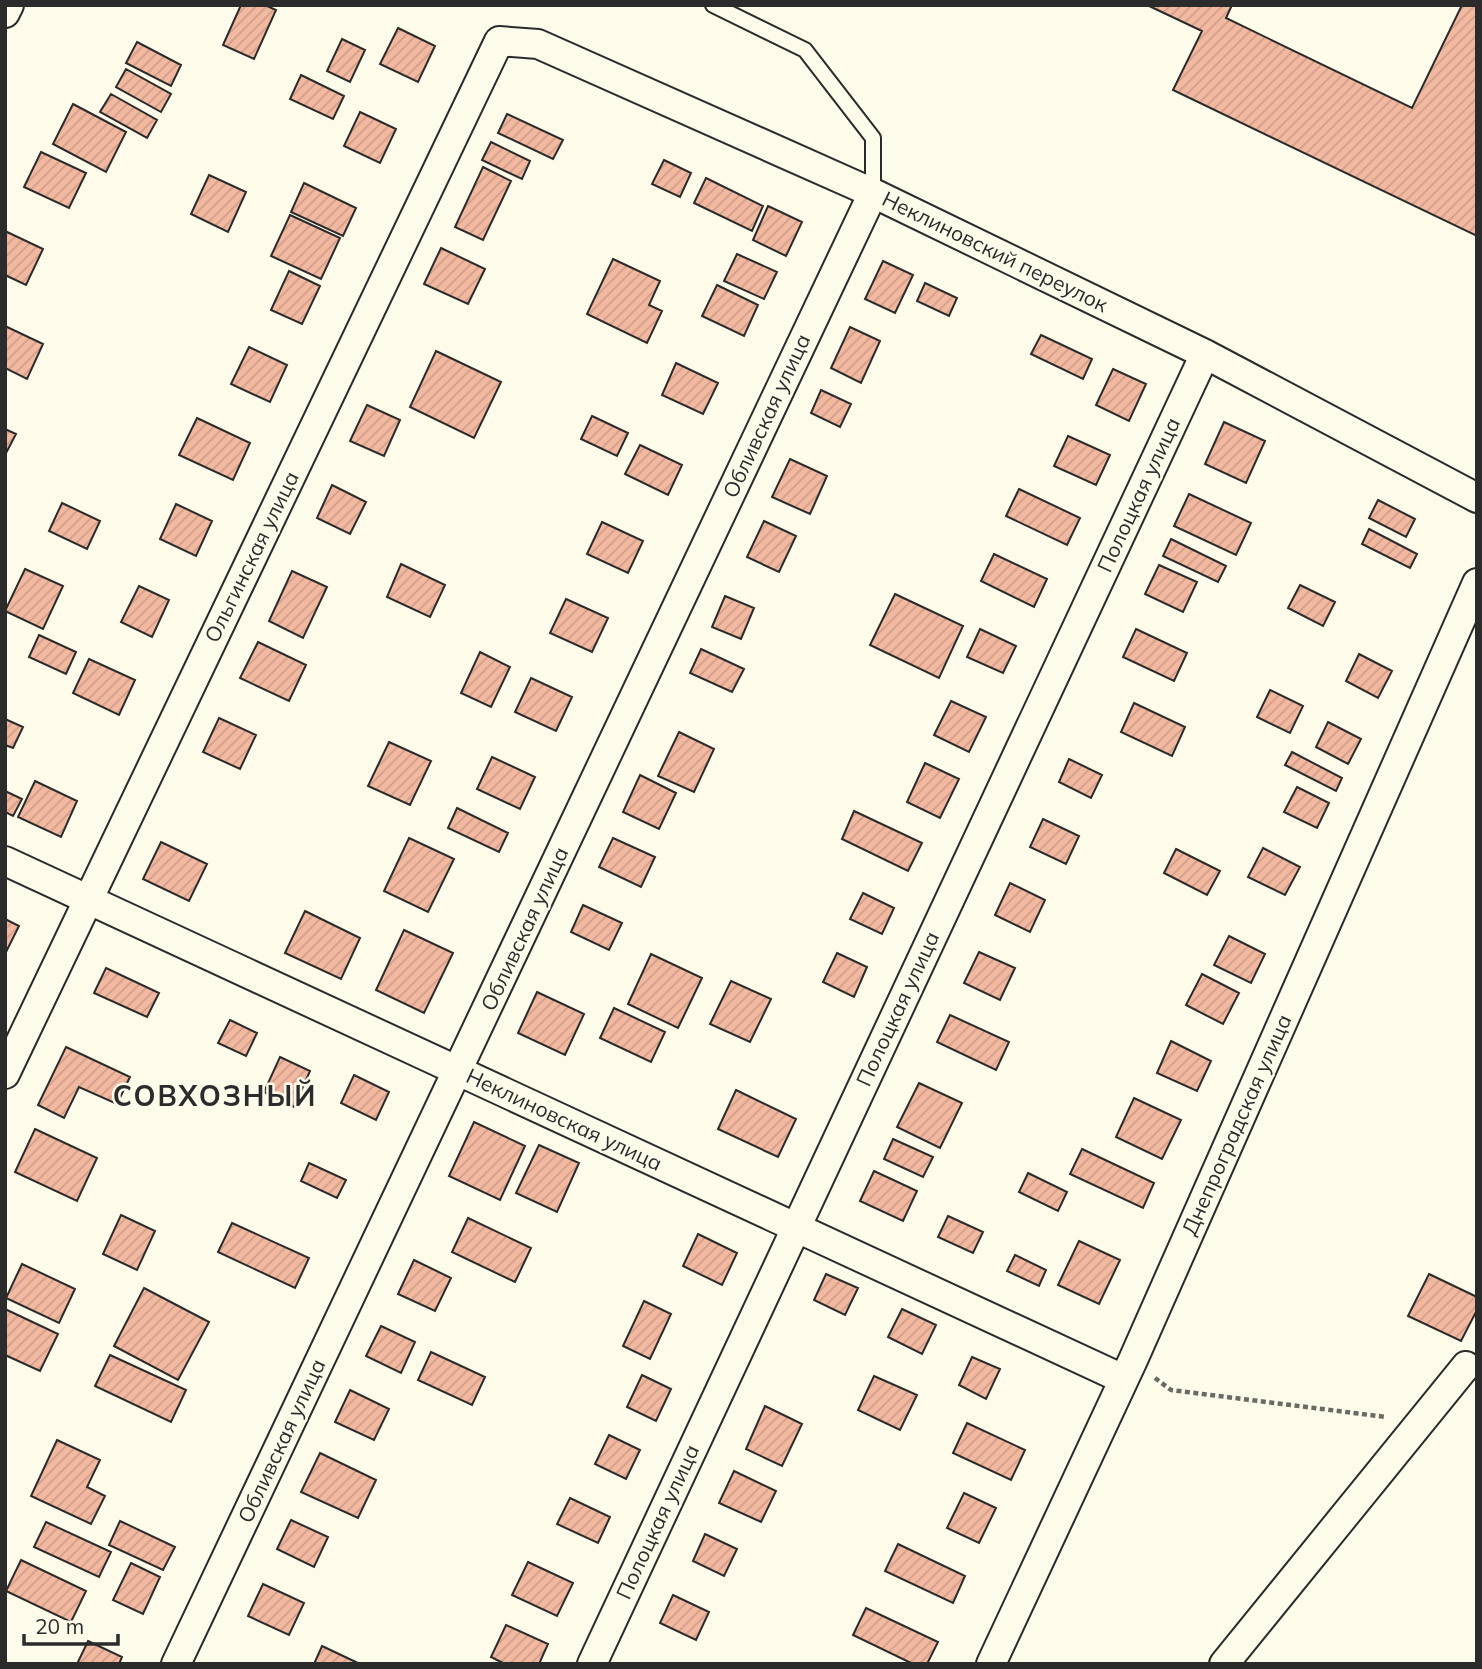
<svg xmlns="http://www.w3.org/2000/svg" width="1482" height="1669" viewBox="0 0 1482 1669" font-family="Mulish,sans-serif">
<defs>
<pattern id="building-hatch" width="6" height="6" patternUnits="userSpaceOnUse" patternTransform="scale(1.75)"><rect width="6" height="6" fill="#f2b8a0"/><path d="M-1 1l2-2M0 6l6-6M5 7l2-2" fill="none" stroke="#d09e8a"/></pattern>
</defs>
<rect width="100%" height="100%" fill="#fdfbea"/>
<path fill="url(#building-hatch)" stroke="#2b2b2b" stroke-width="2" d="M241,5H265L276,10L254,59L223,45Z
M1147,5H1232L1226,18L1412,108L1462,5H1477V236L1173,90L1202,31Z
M398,28L435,46L418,82L380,64Z
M342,39L365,50L350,82L327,71Z
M137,42L181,65L171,86L126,63Z
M126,69L171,94L161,112L116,87Z
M301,75L344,96L333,119L290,99Z
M111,94L157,120L147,138L100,112Z
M73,104L126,132L106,172L53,144Z
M360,112L396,129L380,163L344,146Z
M507,114L563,140L553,159L498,133Z
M491,142L530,161L522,179L482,160Z
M41,152L86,173L69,208L24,187Z
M664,160L691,173L680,197L652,184Z
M483,167L511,181L483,240L455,227Z
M209,175L246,192L228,232L191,214Z
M706,178L763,206L752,231L694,203Z
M304,183L356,208L343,236L291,212Z
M768,206L802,222L786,256L753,240Z
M290,215L340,238L321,279L271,256Z
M5,231L43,249L26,285L5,275Z
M441,248L485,269L468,304L424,284Z
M737,254L777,272L764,299L724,281Z
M613,259L660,281L649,305L662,311L647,343L587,314Z
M883,261L913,275L895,313L865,299Z
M289,271L320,286L302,324L271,310Z
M925,283L957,298L949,316L917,301Z
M717,285L758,305L744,336L702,316Z
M5,326L43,344L27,379L5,368Z
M850,327L880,341L861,383L831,368Z
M1041,335L1092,359L1083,379L1031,354Z
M249,347L287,365L270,402L231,384Z
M436,351L501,382L474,438L410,407Z
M676,363L718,383L703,414L662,395Z
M1113,369L1146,384L1129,421L1096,405Z
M821,390L851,404L840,427L811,413Z
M367,405L400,420L384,456L350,441Z
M592,416L628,433L617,456L581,439Z
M197,418L250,443L233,480L179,455Z
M1224,422L1265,441L1246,483L1205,464Z
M5,429L16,434L5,455Z
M1068,436L1110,455L1096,485L1054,466Z
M640,445L682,465L668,495L625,474Z
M790,459L827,476L810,514L772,497Z
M332,485L366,502L350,534L317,518Z
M1019,489L1080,518L1067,545L1006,516Z
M1189,494L1251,523L1236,555L1174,526Z
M1378,500L1415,519L1406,537L1369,518Z
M62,503L100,521L87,549L49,531Z
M176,504L212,521L196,556L160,539Z
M764,521L796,536L779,572L747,557Z
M602,522L643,541L628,573L587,554Z
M1369,529L1417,554L1410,568L1362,544Z
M1171,539L1226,566L1218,582L1163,556Z
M994,554L1047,579L1034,607L981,581Z
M401,564L445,585L430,617L387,597Z
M1159,565L1197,582L1183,612L1145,594Z
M25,569L63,586L43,629L5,611Z
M292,571L327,587L303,638L269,621Z
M1300,585L1335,602L1323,626L1288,608Z
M139,586L169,600L152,637L121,622Z
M895,594L963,626L939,678L870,645Z
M725,596L754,608L741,639L712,627Z
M566,599L608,618L592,652L550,633Z
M980,629L1016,646L1003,673L967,657Z
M1136,629L1187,653L1174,681L1123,657Z
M39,635L76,652L66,674L29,657Z
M258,642L306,665L289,701L240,678Z
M701,649L744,669L732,692L690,673Z
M480,652L510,667L491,707L461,693Z
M1359,654L1392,671L1378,698L1346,681Z
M89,659L135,680L119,715L73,693Z
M531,678L572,697L556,731L515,712Z
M1270,690L1303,706L1290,733L1257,717Z
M951,701L986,717L969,752L934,735Z
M1134,703L1185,727L1172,756L1121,732Z
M219,718L256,735L240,769L203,752Z
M5,719L23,727L13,748L5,745Z
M1328,722L1361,739L1348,764L1316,747Z
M679,732L714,749L694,792L658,776Z
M389,742L431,761L410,805L368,786Z
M1292,752L1342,778L1336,791L1285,765Z
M492,757L535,777L520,809L477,789Z
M1069,759L1102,775L1091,798L1059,782Z
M925,763L959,779L940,818L907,802Z
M640,775L676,793L659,829L623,812Z
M35,781L77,801L61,837L18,817Z
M1297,787L1329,803L1317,828L1284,812Z
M5,791L22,799L13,816L5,812Z
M457,808L508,833L499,852L448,828Z
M854,811L922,843L908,871L842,839Z
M1043,819L1079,836L1066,864L1030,847Z
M409,838L454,859L428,912L384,891Z
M613,838L655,857L641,887L599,867Z
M161,842L207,864L189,901L143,879Z
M1263,848L1300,867L1285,895L1248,877Z
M1176,849L1220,871L1207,895L1164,873Z
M1010,883L1045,900L1030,932L995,915Z
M863,893L894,908L882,934L850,919Z
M583,905L622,923L609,950L571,932Z
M305,911L360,938L341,979L285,953Z
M5,919L19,926L5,954Z
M404,930L453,953L424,1013L376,990Z
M1229,936L1265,954L1251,983L1214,965Z
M979,952L1015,968L1000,1000L964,983Z
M837,953L867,967L854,997L823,982Z
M651,954L702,978L678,1028L628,1004Z
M106,968L159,993L147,1017L94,993Z
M1202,974L1239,993L1223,1024L1186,1005Z
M731,981L771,999L750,1042L710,1024Z
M537,992L584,1014L565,1055L518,1033Z
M614,1008L665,1032L651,1062L600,1038Z
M950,1015L1009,1042L996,1070L937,1042Z
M230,1020L257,1033L246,1056L218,1043Z
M1171,1041L1211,1061L1197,1091L1157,1073Z
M66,1047L130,1077L117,1104L79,1087L64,1118L38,1105Z
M280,1057L310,1071L294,1107L264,1092Z
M354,1075L389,1092L376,1120L341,1103Z
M919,1083L962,1103L940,1148L897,1127Z
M736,1090L796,1119L778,1157L718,1129Z
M1134,1098L1181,1120L1162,1159L1116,1137Z
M474,1122L525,1146L500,1200L449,1176Z
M35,1129L97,1158L77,1201L15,1172Z
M893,1139L933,1157L923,1177L884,1159Z
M539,1145L579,1163L557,1212L516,1193Z
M1082,1149L1154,1183L1143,1208L1070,1174Z
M309,1163L346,1180L337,1198L301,1181Z
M874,1171L917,1191L903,1221L860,1201Z
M1028,1173L1067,1192L1058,1211L1019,1192Z
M121,1215L155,1231L137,1270L103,1254Z
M948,1216L983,1232L973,1253L938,1237Z
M468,1218L531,1248L515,1282L452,1252Z
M232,1223L309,1258L295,1288L218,1252Z
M698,1234L737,1253L722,1285L683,1266Z
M1079,1241L1120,1260L1099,1304L1058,1285Z
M1015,1255L1046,1270L1039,1286L1007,1271Z
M414,1260L451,1278L435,1311L398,1294Z
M22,1264L75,1289L59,1323L6,1298Z
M826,1274L858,1288L845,1315L814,1300Z
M1429,1274L1477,1297V1310L1461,1341L1408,1316Z
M144,1288L209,1322L178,1380L114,1346Z
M644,1301L671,1314L650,1359L623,1346Z
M5,1309L58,1334L40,1371L5,1355Z
M902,1309L936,1325L922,1354L888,1337Z
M381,1326L415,1342L401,1373L366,1356Z
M431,1352L485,1377L472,1405L418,1380Z
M110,1355L186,1390L171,1422L95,1386Z
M972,1357L1000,1369L986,1399L959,1385Z
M642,1375L671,1389L656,1421L627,1407Z
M874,1376L917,1395L900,1430L858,1410Z
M350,1390L389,1409L374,1440L335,1422Z
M765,1406L802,1424L782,1466L746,1449Z
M967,1423L1025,1450L1011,1480L953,1453Z
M609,1435L640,1450L626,1479L595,1464Z
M57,1440L100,1460L87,1487L105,1496L91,1524L31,1496Z
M320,1453L376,1480L358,1518L301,1492Z
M734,1471L776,1491L761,1522L719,1503Z
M964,1493L996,1508L979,1543L947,1528Z
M570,1498L610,1517L598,1543L557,1524Z
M291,1520L328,1537L314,1567L277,1549Z
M120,1521L175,1547L163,1570L109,1545Z
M46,1522L111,1552L99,1577L34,1547Z
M705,1534L737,1549L724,1576L693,1561Z
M898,1544L965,1576L953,1603L885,1571Z
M21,1560L86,1591L71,1622L6,1591Z
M528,1562L573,1583L557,1616L512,1595Z
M131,1563L160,1577L143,1614L113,1600Z
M263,1584L304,1603L289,1635L248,1616Z
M673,1595L709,1612L696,1640L660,1623Z
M866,1608L938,1642L927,1664H913L853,1635Z
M506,1625L548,1644L539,1664H505L491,1657Z
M88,1641L122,1657L119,1664H77Z
M322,1646L360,1664H314Z"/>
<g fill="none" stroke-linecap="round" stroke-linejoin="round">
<g stroke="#2b2b2b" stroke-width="18">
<path id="lane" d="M713,5L805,50L873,138V193"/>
</g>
<g stroke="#2b2b2b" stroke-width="32">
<path id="street" d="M5,13L9,5
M5,861L1123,1379
M5,1074L499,41L538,44L873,193L1205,354L1477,498
M176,1664L873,193
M592,1664L1205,354
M991,1664L1133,1360L1477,583
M1224,1664L1466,1366"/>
</g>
<path stroke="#6a6964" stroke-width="4.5" stroke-dasharray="5 3.5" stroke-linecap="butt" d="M1155,1378L1171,1390L1386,1417"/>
<use href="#lane" stroke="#fdfbea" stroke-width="14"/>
<use href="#street" stroke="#fdfbea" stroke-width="28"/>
</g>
<g text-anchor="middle" stroke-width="5" stroke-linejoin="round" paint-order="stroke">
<g font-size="21" fill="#2b2b2b" stroke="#fdfbea">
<text transform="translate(995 252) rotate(26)" y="7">Неклиновский переулок</text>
<text transform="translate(767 416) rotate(-65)" y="7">Обливская улица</text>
<text transform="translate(1139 495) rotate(-65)" y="7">Полоцкая улица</text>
<text transform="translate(252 557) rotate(-64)" y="7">Ольгинская улица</text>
<text transform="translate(525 929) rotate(-65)" y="7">Обливская улица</text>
<text transform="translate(898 1009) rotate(-65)" y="7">Полоцкая улица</text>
<text transform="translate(564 1120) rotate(25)" y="7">Неклиновская улица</text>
<text transform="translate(1237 1125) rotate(-66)" y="7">Днепроградская улица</text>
<text transform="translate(282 1441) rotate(-65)" y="7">Обливская улица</text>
<text transform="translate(658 1522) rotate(-65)" y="7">Полоцкая улица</text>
</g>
<g font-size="28" font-weight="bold" letter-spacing="2" fill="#2b2b2b" stroke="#fdfbea">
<text x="215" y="1106">СОВХОЗНЫЙ</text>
</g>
</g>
<rect width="1482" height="1669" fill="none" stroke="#2b2b2b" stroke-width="14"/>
<path d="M24 1634v10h94v-10" fill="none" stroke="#2b2b2b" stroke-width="3.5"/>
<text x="35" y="1634" font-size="21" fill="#2b2b2b" stroke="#fdfbea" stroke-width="5" paint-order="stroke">20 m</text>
</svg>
